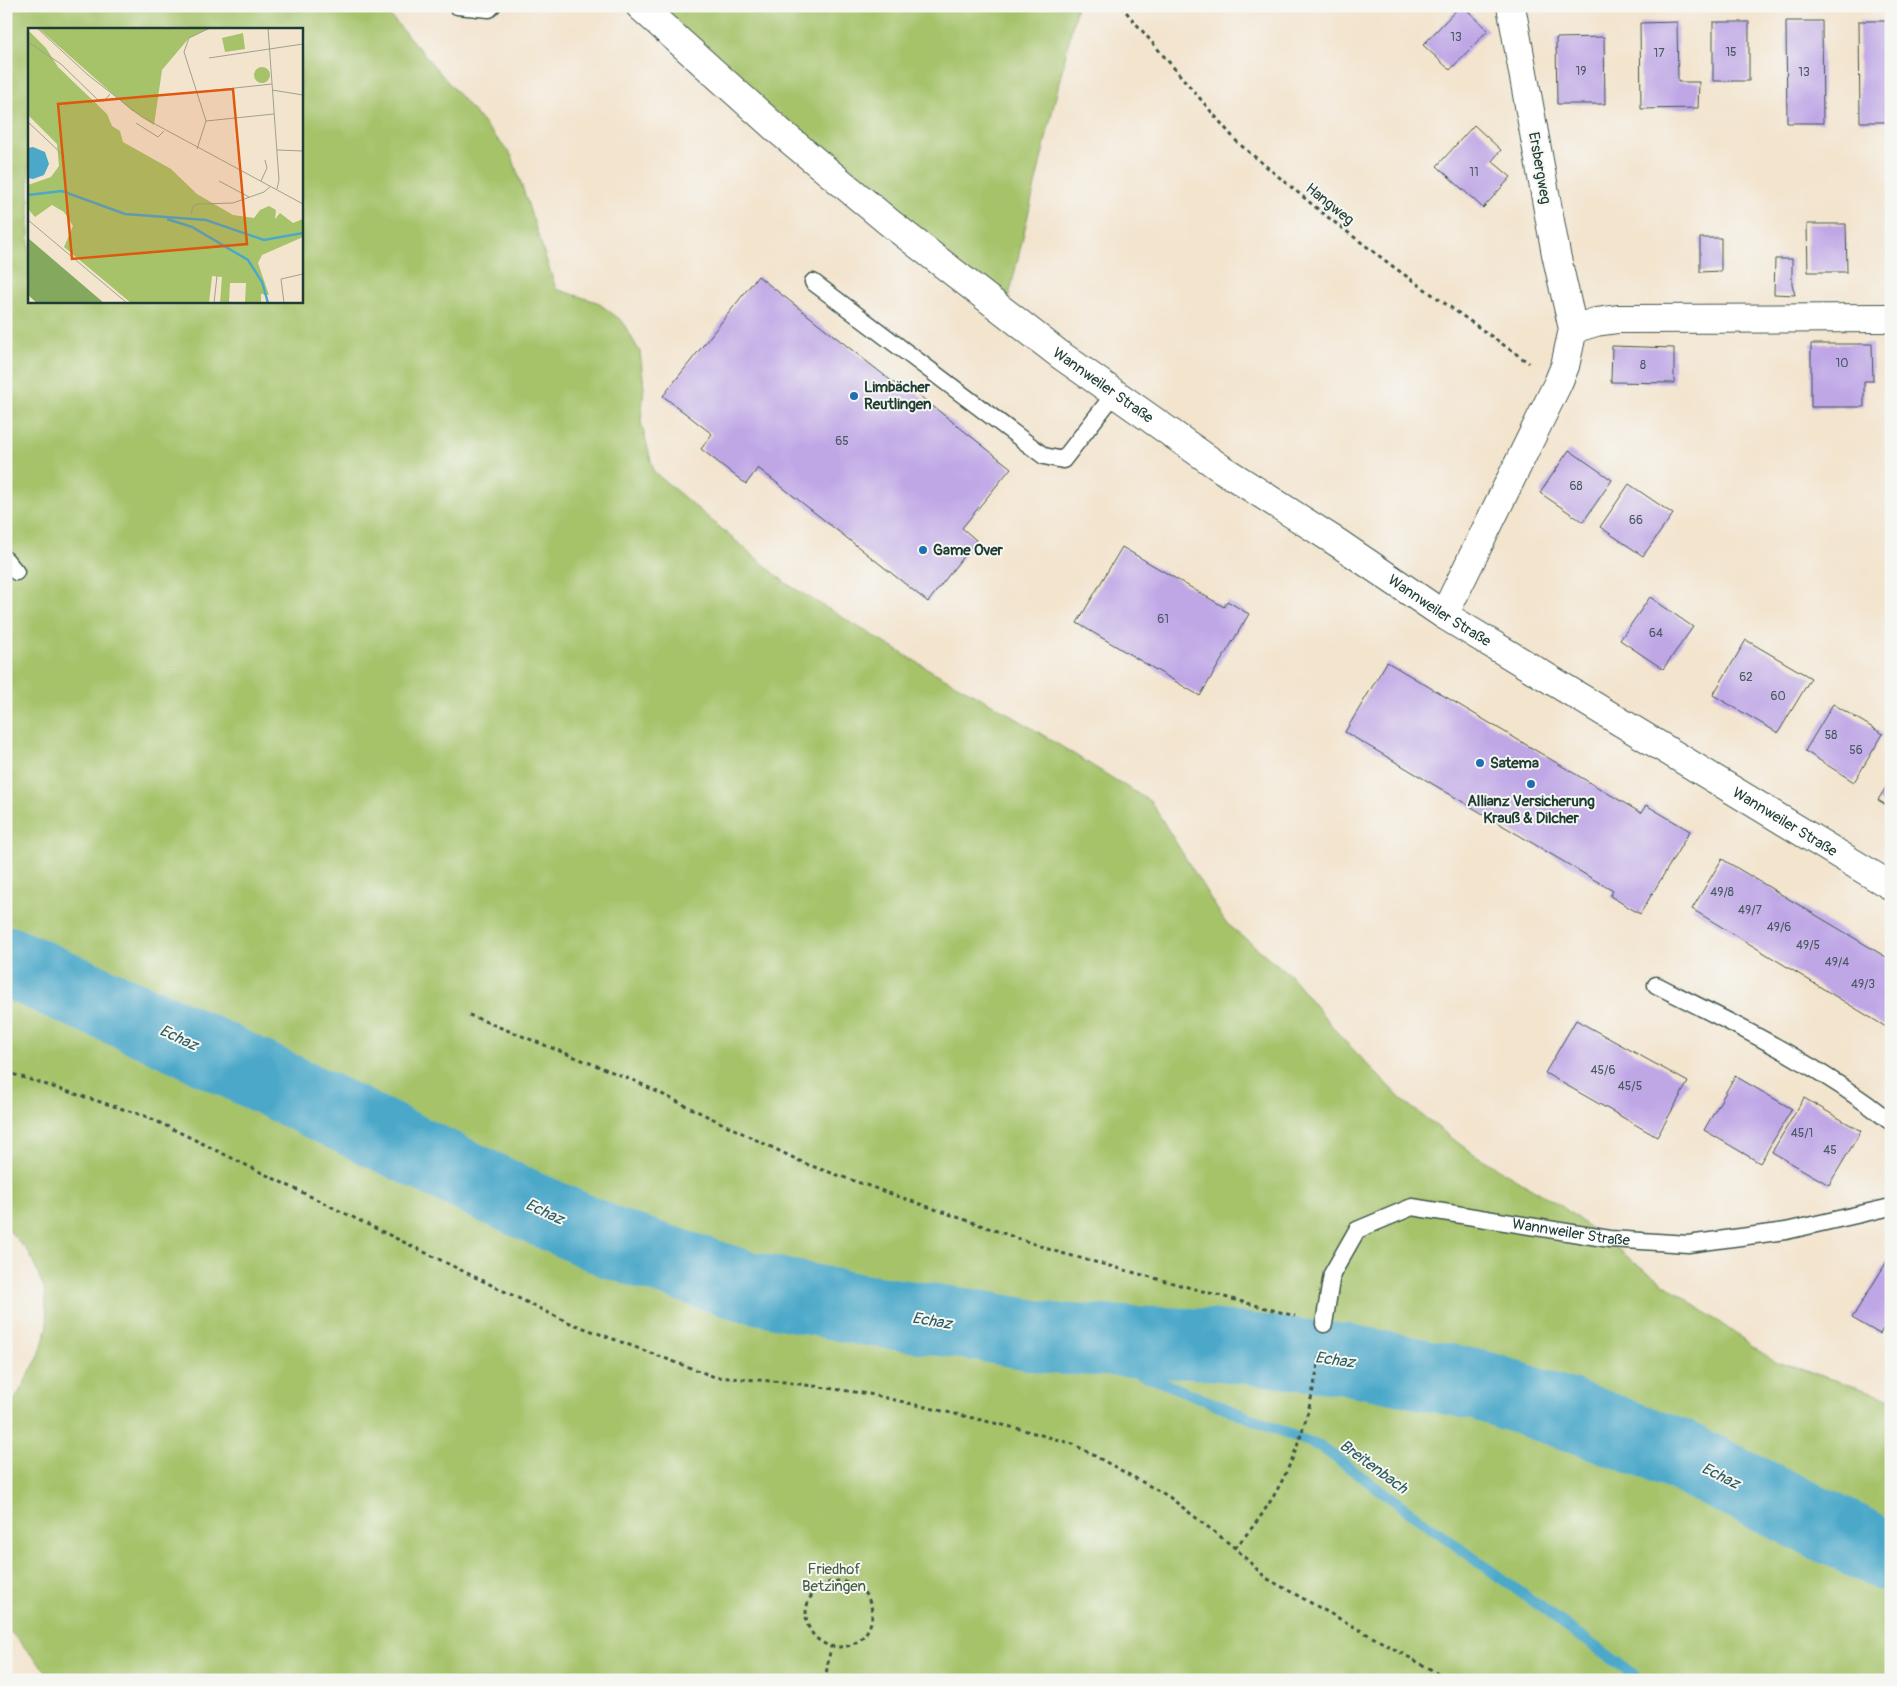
<svg xmlns="http://www.w3.org/2000/svg" width="1897" height="1686" viewBox="0 0 1897 1686" font-family="Pangolin,sans-serif">
<rect width="100%" height="100%" fill="#f6f6f2"/>
<filter id="ink" filterUnits="userSpaceOnUse"><feTurbulence type="fractalNoise" baseFrequency=".02" numOctaves="2"/><feDisplacementMap in="SourceGraphic" scale="10" xChannelSelector="R" yChannelSelector="G"/><feConvolveMatrix kernelMatrix="1 2 1 2 8 2 1 2 1" color-interpolation-filters="sRGB"/></filter>
<filter id="wash" filterUnits="userSpaceOnUse"><feTurbulence type="fractalNoise" baseFrequency=".0096" numOctaves="4" result="noise"/><feDisplacementMap in="SourceGraphic" scale="20" xChannelSelector="R" yChannelSelector="G"/><feGaussianBlur stdDeviation="1.12" result="paint"/><feColorMatrix in="noise" values="0 0 0 0 0 0 0 0 0 0 0 0 0 0 0 0 0 1.4 0 .05"/><feComposite in="paint" operator="in"/></filter>
<g filter="url(#wash)">
<rect width="100%" height="100%" fill="#f3e4ce"/>
<path fill="#a6c36a" stroke="#62804f" fill-rule="evenodd" d="M6,6H382L512,156L556,289L597,302L622,321L640,352L644,387L641,422L654,472L787,584L930,670L1001,709L1151,802L1225,922L1290,975L1341,1037L1402,1100L1469,1151L1560,1205L1641,1267L1774,1361L1891,1398V1680H54L6,1627V1416L39,1356L48,1325L44,1288L29,1253L6,1227ZM29,29H301V301H29Z
M634,6H1077L1004,318Z"/>
<g fill="none" stroke-linecap="round" stroke-linejoin="round">
<path stroke="#4ba8c9" stroke-width="11" d="M1055,1339L1321,1447L1641,1680"/>
<path stroke="#4ba8c9" stroke-width="71" d="M6,961L177,1036L497,1191L612,1243L745,1286L858,1309L975,1325L1055,1339L1205,1344L1351,1360L1482,1386L1588,1421L1677,1454L1891,1558"/>
</g>
<g id="blocks">
<path fill="#bfa7e6" d="M1460,6H1463L1488,30L1450,70L1423,45Z
M1786,21H1822L1823,123H1787Z
M1859,21H1891V122H1860Z
M1677,22L1678,82H1699L1698,108L1641,109L1640,23Z
M1713,22H1749V81H1713Z
M1604,37L1605,104H1557L1556,38Z
M1474,125L1501,150L1492,161L1511,177L1483,208L1437,166Z
M1807,224H1846L1847,272H1808Z
M1700,238H1721V271L1700,272Z
M1775,259H1792V284L1795,295L1774,294Z
M758,276L908,394L911,389L1011,468L962,528L976,540L928,602L758,468L746,484L701,449L712,434L663,396Z
M1811,344H1872L1873,381H1864V407H1811Z
M1612,346L1674,348V383L1611,382Z
M1569,450L1612,480L1583,522L1540,493Z
M1629,484L1673,514L1643,556L1600,527Z
M1122,547L1224,607L1227,601L1249,614L1200,696L1077,623Z
M1650,597L1693,627L1663,669L1620,640Z
M1746,640L1811,678L1778,733L1713,695Z
M1387,662L1641,813L1646,805L1690,831L1640,914L1610,896L1613,891L1345,732Z
M1833,704L1883,734L1854,782L1805,751Z
M1891,779V808L1878,800Z
M1722,859L1891,960V1030L1692,909Z
M1576,1020L1688,1082L1657,1137L1545,1073Z
M1735,1076L1792,1109L1760,1163L1704,1130Z
M1804,1098L1861,1131L1829,1185L1772,1152Z
M1891,1255V1316L1880,1334L1852,1318Z"/>
</g>
</g>
<g filter="url(#ink)">
<use href="#blocks" fill-opacity="0" stroke="#3f564b" stroke-width="1"/>
<g fill="none" stroke-linecap="round" stroke-linejoin="round">
<g stroke="#3f564b" stroke-width="19">
<g id="service">
<path d="M457,6L489,9L492,6"/>
<path d="M813,282L1044,456L1063,460L1115,393"/>
<path d="M6,560L16,572"/>
<path d="M1656,985C1740,1027 1816,1063 1891,1122"/>
<path id="s1" d="M1324,1324L1332,1274L1357,1230L1412,1207L1610,1239L1688,1244L1786,1231L1891,1207"/>
</g>
</g>
<g stroke="#3f564b" stroke-width="30">
<path id="minor" d="M1573,329L1596,322L1618,319L1891,318
M1444,615L1558,383L1565,366L1573,329L1556,254L1511,6"/>
</g>
<g stroke="#3f564b" stroke-width="30">
<g id="secondary">
<path id="s2" d="M640,6L779,131L890,223L1059,354L1222,469L1338,543L1444,615L1891,886"/>
</g>
</g>
<path stroke="#3f564b" stroke-width="3" stroke-dasharray="4 4" stroke-linecap="butt" d="M1121,6L1238,143L1325,215L1395,268L1529,363
M469,1015L635,1081L806,1164L1054,1251L1295,1316
M6,1072L148,1117L565,1321L715,1377L785,1382L869,1394L1020,1429L1073,1444L1168,1496L1235,1548L1266,1578L1450,1680
M1235,1548C1245,1536 1256,1524 1264,1511C1297,1463 1311,1409 1320,1352
M806 1614a33 33 0 1 1 66 0a33 33 0 1 1-66 0Z
M825,1680L831,1646"/>
<use href="#service" stroke="#fff" stroke-width="16"/>
<use href="#minor" stroke="#fff" stroke-width="28"/>
<use href="#secondary" stroke="#fff" stroke-width="28"/>
</g>
</g>
<g fill="#1f6fb2" stroke="#f6f6f2" stroke-width="2">
<circle cx="854" cy="396" r="5"/>
<circle cx="923" cy="550" r="5"/>
<circle cx="1480" cy="763" r="5"/>
<circle cx="1531" cy="784" r="5"/>
</g>
<g text-anchor="middle" stroke-width="4" stroke-linejoin="round" paint-order="stroke">
<g font-size="12" fill="#475860">
<text x="1456" y="41">13</text>
<text x="1731" y="56">15</text>
<text x="1659" y="57">17</text>
<text x="1581" y="75">19</text>
<text x="1804" y="76">13</text>
<text x="1474" y="176">11</text>
<text x="1842" y="367">10</text>
<text x="1643" y="369">8</text>
<text x="842" y="445">65</text>
<text x="1576" y="490">68</text>
<text x="1636" y="524">66</text>
<text x="1163" y="623">61</text>
<text x="1656" y="637">64</text>
<text x="1746" y="681">62</text>
<text x="1778" y="700">60</text>
<text x="1831" y="739">58</text>
<text x="1856" y="754">56</text>
<text x="1722" y="896">49/8</text>
<text x="1750" y="914">49/7</text>
<text x="1779" y="931">49/6</text>
<text x="1808" y="949">49/5</text>
<text x="1837" y="966">49/4</text>
<text x="1863" y="988">49/3</text>
<text x="1603" y="1074">45/6</text>
<text x="1630" y="1090">45/5</text>
<text x="1802" y="1137">45/1</text>
<text x="1830" y="1154">45</text>
</g>
<g font-size="15" fill="#1f3d34" stroke="#f6f6f2">
<text transform="translate(1540 168) rotate(80)" y="5">Ersbergweg</text>
<text transform="translate(1330 204) rotate(39)" y="5">Hangweg</text>
<text dy="5" stroke="none"><textPath href="#s2" startOffset="599">Wannweiler Straße</textPath></text>
<text dy="5" stroke="none"><textPath href="#s2" startOffset="1004">Wannweiler Straße</textPath></text>
<text dy="5" stroke="none"><textPath href="#s2" startOffset="1409">Wannweiler Straße</textPath></text>
<text dy="5" stroke="none"><textPath href="#s1" startOffset="322">Wannweiler Straße</textPath></text>
</g>
<g font-size="15" font-weight="bold" fill="#1f3d34" stroke="#f6f6f2" text-anchor="start">
<text x="864" y="392">Limbächer<tspan x="864" dy="17">Reutlingen</tspan></text>
<text x="933" y="555">Game Over</text>
<text x="1490" y="768">Satema</text>
<text x="1531" y="806" text-anchor="middle">Allianz Versicherung<tspan x="1531" dy="17">Krauß &amp; Dilcher</tspan></text>
</g>
<g font-size="15" fill="#415e42" stroke="#f6f6f2">
<text x="834" y="1574">Friedhof<tspan x="834" dy="17">Betzingen</tspan></text>
</g>
<g font-size="16" font-style="italic" fill="#2c5d61" stroke="#f6f6f2">
<text transform="translate(179 1037) rotate(25)" y="6">Echaz</text>
<text transform="translate(545 1211) rotate(25)" y="6">Echaz</text>
<text transform="translate(932 1320) rotate(9)" y="6">Echaz</text>
<text transform="translate(1335 1359) rotate(8)" y="6">Echaz</text>
<text transform="translate(1374 1466) rotate(36)" y="6">Breitenbach</text>
<text transform="translate(1721 1475) rotate(26)" y="6">Echaz</text>
</g>
</g>
<g transform="translate(28 28)">
<rect width="275" height="275" fill="#f3e4ce"/>
<path d="M10,0H182L161,10L134,42L126,97L103,82ZM0,2L18,20L30,39L79,86L84,98L92,103L95,114L143,141L169,166L205,187L226,190L232,182L241,178L248,182L247,191L252,185L265,195L275,191V209L234,227L230,235L241,267L233,266V275H217L218,255H202L201,275H192L194,249L184,248L181,275H103L36,219L45,198L36,184L24,177L7,189L0,181V157L23,149L31,138L29,116L0,87ZM215,5L217,21L197,24L194,10ZM226 47a8 8 0 1 1 16 0a8 8 0 1 1-16 0Z" fill="#a6c36a"/>
<path d="M0,210L76,275H9L0,267Z" fill="#84a95e"/>
<path d="M5,119L17,124L21,136L16,147L5,151L0,150V120Z" fill="#4ba8c9"/>
<path fill="none" stroke="#4ba8c9" stroke-width="2.5" d="M0,167L34,163L97,186L178,192L236,212L275,205M139,191L164,199L220,232L234,254L240,275"/>
<path fill="none" stroke="#9ea190" stroke-width="1" d="M9,0L60,47L114,89L275,176M240,0L251,152L249,161M0,14L33,36L71,73H76L82,66M181,30L275,16M244,62L275,67M170,64L244,56M178,93L246,86M0,94L36,128M108,95L130,109L136,103M169,121L178,93L156,24L161,10L182,0M249,122L275,123M191,153L221,169M233,153L239,140L237,132M163,187L165,178L170,176L205,175L236,164L243,158M0,192L99,275M186,275L189,248M256,275L253,251L275,246"/>
<path fill="#de580e" fill-opacity="0.15" stroke="#de580e" stroke-width="2.5" d="M205,61L219,216L44,231L30,76Z"/>
<rect width="275" height="275" fill="none" stroke="#1f3d34" stroke-width="2.5"/>
</g>
<rect width="1897" height="1686" fill="none" stroke="#f6f6f2" stroke-width="25"/>
</svg>
